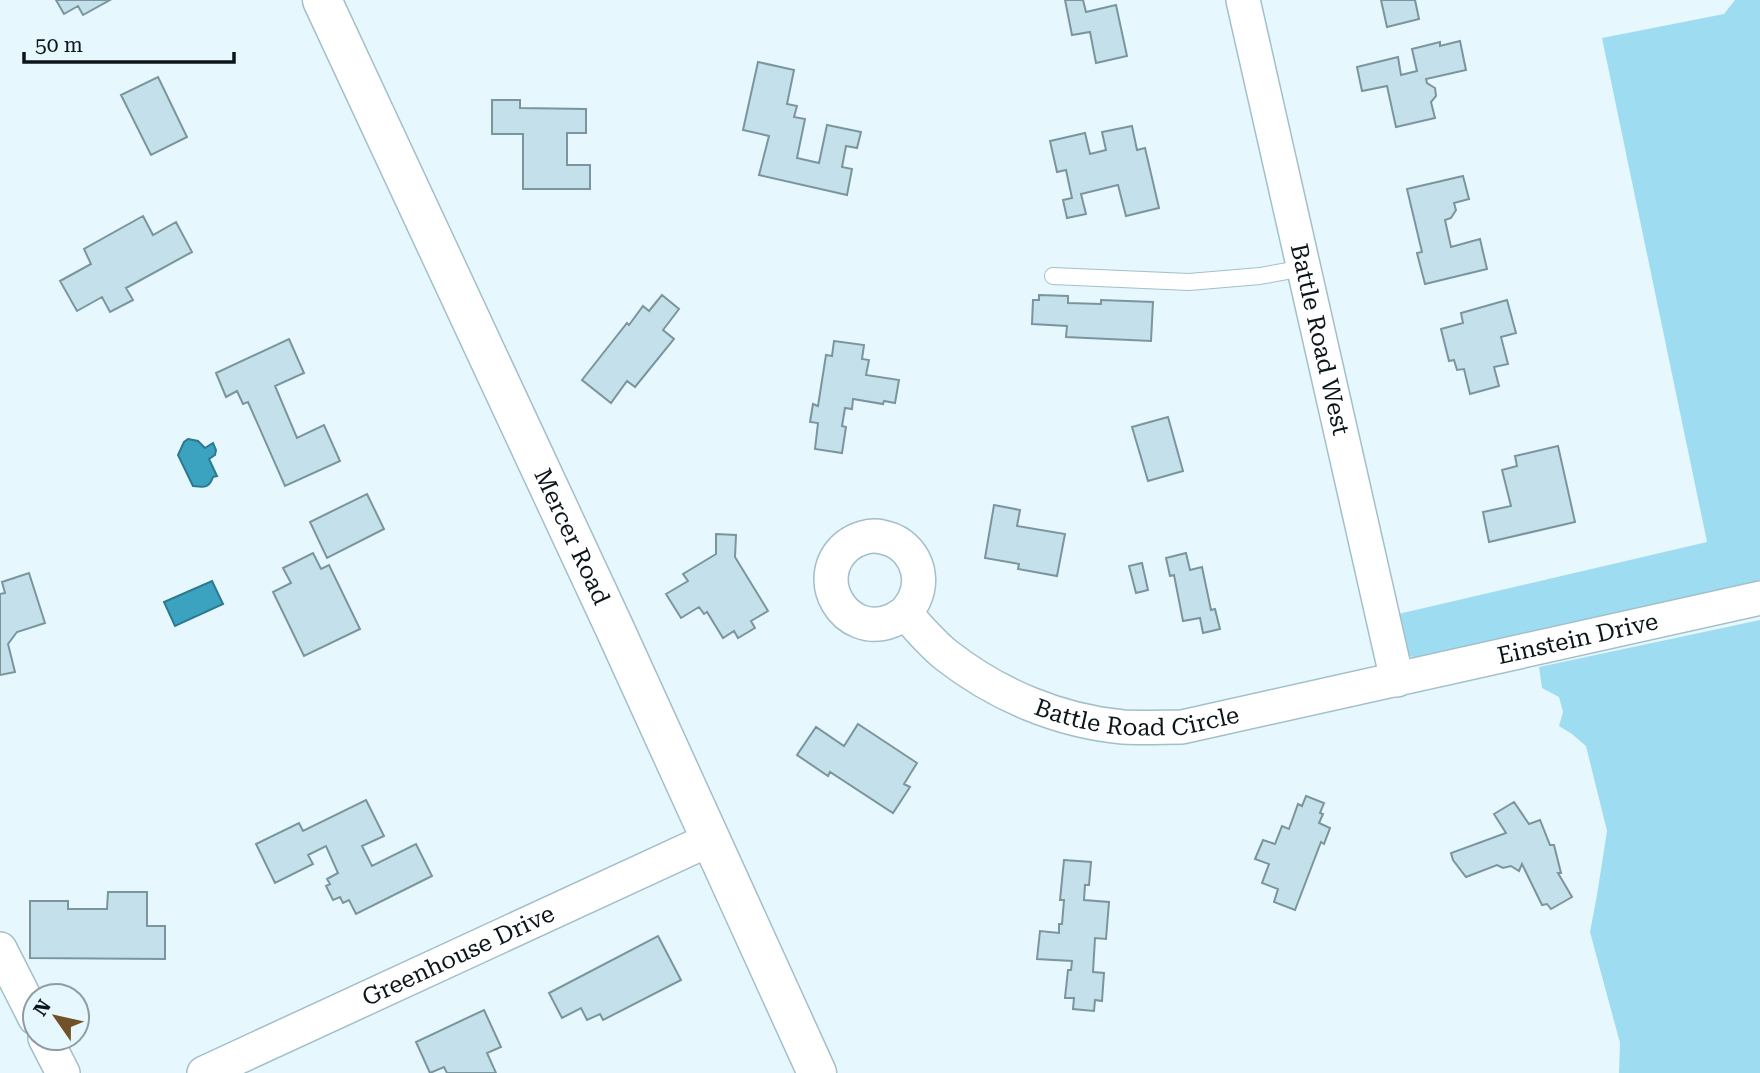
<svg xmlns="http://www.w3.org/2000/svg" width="1760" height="1073" viewBox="0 0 1760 1073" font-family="'Roboto Serif',serif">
<rect width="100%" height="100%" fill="#e6f7fd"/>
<path fill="#9eddf1" d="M1735,0H1760V580L1438,658C1426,659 1414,660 1404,653L1394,615L1707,542L1602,38L1724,14Z
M1760,620V1073H1619L1620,1043L1590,932L1597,895L1607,831L1586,746L1572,734L1559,726L1563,712L1559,697L1542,688L1539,667Z"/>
<path fill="#3ba3c0" stroke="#2d798e" stroke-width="2" d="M188,439L198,441L205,448L213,443L216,450L215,455L209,459L217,476L213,477C209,489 203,487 193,486L178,455L184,442Z
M212,581L223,604L175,626L164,602Z"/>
<path fill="#c4e1eb" stroke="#7a959e" stroke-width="2" d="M56,0H110L83,15L78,6L64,14Z
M1065,0H1083L1086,12L1116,5L1127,56L1096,63L1090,32L1072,35Z
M1381,0H1415L1419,19L1387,27Z
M1460,41L1466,70L1426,79L1427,83L1435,88L1436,96L1431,102L1435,118L1396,127L1387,86L1362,91L1357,67L1398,57L1401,75L1417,71L1412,49L1440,42V46Z
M758,62L794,70L787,104L797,106L794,117L805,119L797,158L819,163L827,125L861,132L857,148L846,146L842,167L852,169L847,195L759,175L769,136L743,130Z
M158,77L187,137L151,155L121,95Z
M492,100H520V108L586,109V133H567V165H590V189H523V134H492Z
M1132,126L1137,150L1145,148L1159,208L1126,216L1118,185L1081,194L1086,214L1067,218L1063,200L1072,198L1066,170L1057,172L1050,141L1085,133L1090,154L1106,150L1102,132Z
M1463,176L1469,199L1454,203L1456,210L1451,218L1445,220L1451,247L1480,239L1487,269L1425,284L1417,253L1422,252L1407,189Z
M143,216L153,235L176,222L192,252L126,288L133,300L110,312L102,297L77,311L60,281L91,264L84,249Z
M662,295L679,309L663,330L674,339L635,387L627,381L611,403L582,380L627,323L629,325L643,306L649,311Z
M1039,295L1068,296V303L1101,304V300L1153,302L1151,341L1066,337L1067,326L1032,324L1033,300H1039Z
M1507,300L1516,333L1501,337L1508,364L1494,367L1499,386L1470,394L1464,369L1457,370L1454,360L1449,361L1441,329L1463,323L1461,313Z
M289,339L304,373L275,386L297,438L324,425L340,461L285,486L248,402L243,404L237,391L226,397L216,373Z
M834,341L864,345L862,359L869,360L866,375L899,380L895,403L884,401L883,404L853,399L852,409L845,408L842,426L846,427L842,453L815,449L818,423L810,422L813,404L818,406L826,355L832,356Z
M1168,417L1183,471L1148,481L1132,427Z
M1558,446L1575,522L1489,542L1483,512L1511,506L1502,470L1517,466L1515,456Z
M367,494L384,529L327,558L310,522Z
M994,505L1020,510L1017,526L1065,534L1057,576L1018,569L1019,564L985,558Z
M716,534L736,535L735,557L768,611L751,621L755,628L738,638L734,631L723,638L707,612L704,614L699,607L681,618L666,594L688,581L683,574L716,554Z
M313,553L321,569L329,565L360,629L304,656L273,592L291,583L283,568Z
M1186,553L1190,570L1202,567L1211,610L1215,609L1220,629L1203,633L1200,618L1183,621L1174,575L1170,576L1166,558Z
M1142,563L1148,590L1136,593L1129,566Z
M29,573L45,623L17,632L8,644L15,672L0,675V594L5,593L2,582Z
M858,724L917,763L904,784L910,787L893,813L830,772L828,776L797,755L816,727L844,746Z
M1306,796L1324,803L1320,813L1323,814L1319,823L1330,828L1324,844L1321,842L1295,910L1274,902L1278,889L1262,883L1269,864L1255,859L1263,840L1275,844L1282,826L1289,829L1298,804L1302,806Z
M366,800L384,836L362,846L372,866L416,844L432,876L356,914L349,900L343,903L340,897L333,900L326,886L330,884L327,879L338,873L326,846L308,855L313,864L275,883L256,844L299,823L303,831Z
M1514,802L1529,824L1540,820L1550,845H1554L1561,873H1558L1572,897L1551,909L1547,904L1542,905L1522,864L1519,871L1511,866L1503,868L1497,865L1466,877L1453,860L1451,853L1506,833L1494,814Z
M1064,860L1091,862L1089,885H1085L1084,900L1109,902L1106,939L1095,938L1093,972L1104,973L1102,1001L1095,1000L1094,1011L1073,1009L1074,998H1065L1068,970H1071L1072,961L1037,959L1040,931L1059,933V924H1062L1064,900H1060Z
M108,892H147V926H165V959L30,958V901H68V909H107Z
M658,936L681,980L603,1020L600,1014L587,1020L581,1008L562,1018L549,993Z
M484,1010L501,1047L487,1053L496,1073H447L444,1067L430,1073L416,1042Z"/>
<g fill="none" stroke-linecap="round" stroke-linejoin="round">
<g stroke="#a3bfc9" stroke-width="18">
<path id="service" d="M1053,276L1189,282L1260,276L1304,268"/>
</g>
<g stroke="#a3bfc9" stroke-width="36">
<g id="minor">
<path id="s1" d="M1243,0L1397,680"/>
<path id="s2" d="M905,613C900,616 896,619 891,621C845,639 809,578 847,546C856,539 870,534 882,537C911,542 927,573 914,600C912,604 908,609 905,613C918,627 931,643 946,655C997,695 1059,721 1123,727C1143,728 1163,727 1182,727L1760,598"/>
<path d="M0,949L35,1018"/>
<path d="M45,1038L63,1073"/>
<path id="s3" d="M204,1073L711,839"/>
</g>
</g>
<g stroke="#a3bfc9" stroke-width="41">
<g id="secondary">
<path id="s4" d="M322,0L614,627L817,1073"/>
</g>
</g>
<use href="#service" stroke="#fff" stroke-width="16"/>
<use href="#minor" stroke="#fff" stroke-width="33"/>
<use href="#secondary" stroke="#fff" stroke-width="38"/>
</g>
<g text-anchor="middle" stroke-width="5" stroke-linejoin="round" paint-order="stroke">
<g font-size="24" fill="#0c161a" stroke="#e6f7fd">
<text dy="8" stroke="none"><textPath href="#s1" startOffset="348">Battle Road West</textPath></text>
<text dy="8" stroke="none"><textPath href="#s4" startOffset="592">Mercer Road</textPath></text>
<text dy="8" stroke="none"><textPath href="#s2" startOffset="992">Einstein Drive</textPath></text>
<text dy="8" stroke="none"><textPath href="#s2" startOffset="541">Battle Road Circle</textPath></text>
<text dy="8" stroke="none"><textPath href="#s3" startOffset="280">Greenhouse Drive</textPath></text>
</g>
</g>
<g transform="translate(56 1017) rotate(304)"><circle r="33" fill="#e6f7fd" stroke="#8f9da2" stroke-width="2"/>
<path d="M0-5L12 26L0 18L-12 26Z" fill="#715127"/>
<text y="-10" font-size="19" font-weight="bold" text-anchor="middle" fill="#0c161a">N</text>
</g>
<path d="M24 52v10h210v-10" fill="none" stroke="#0c161a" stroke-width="3.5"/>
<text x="35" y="52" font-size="21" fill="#0c161a" stroke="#e6f7fd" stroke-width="5" paint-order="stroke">50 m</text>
</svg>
